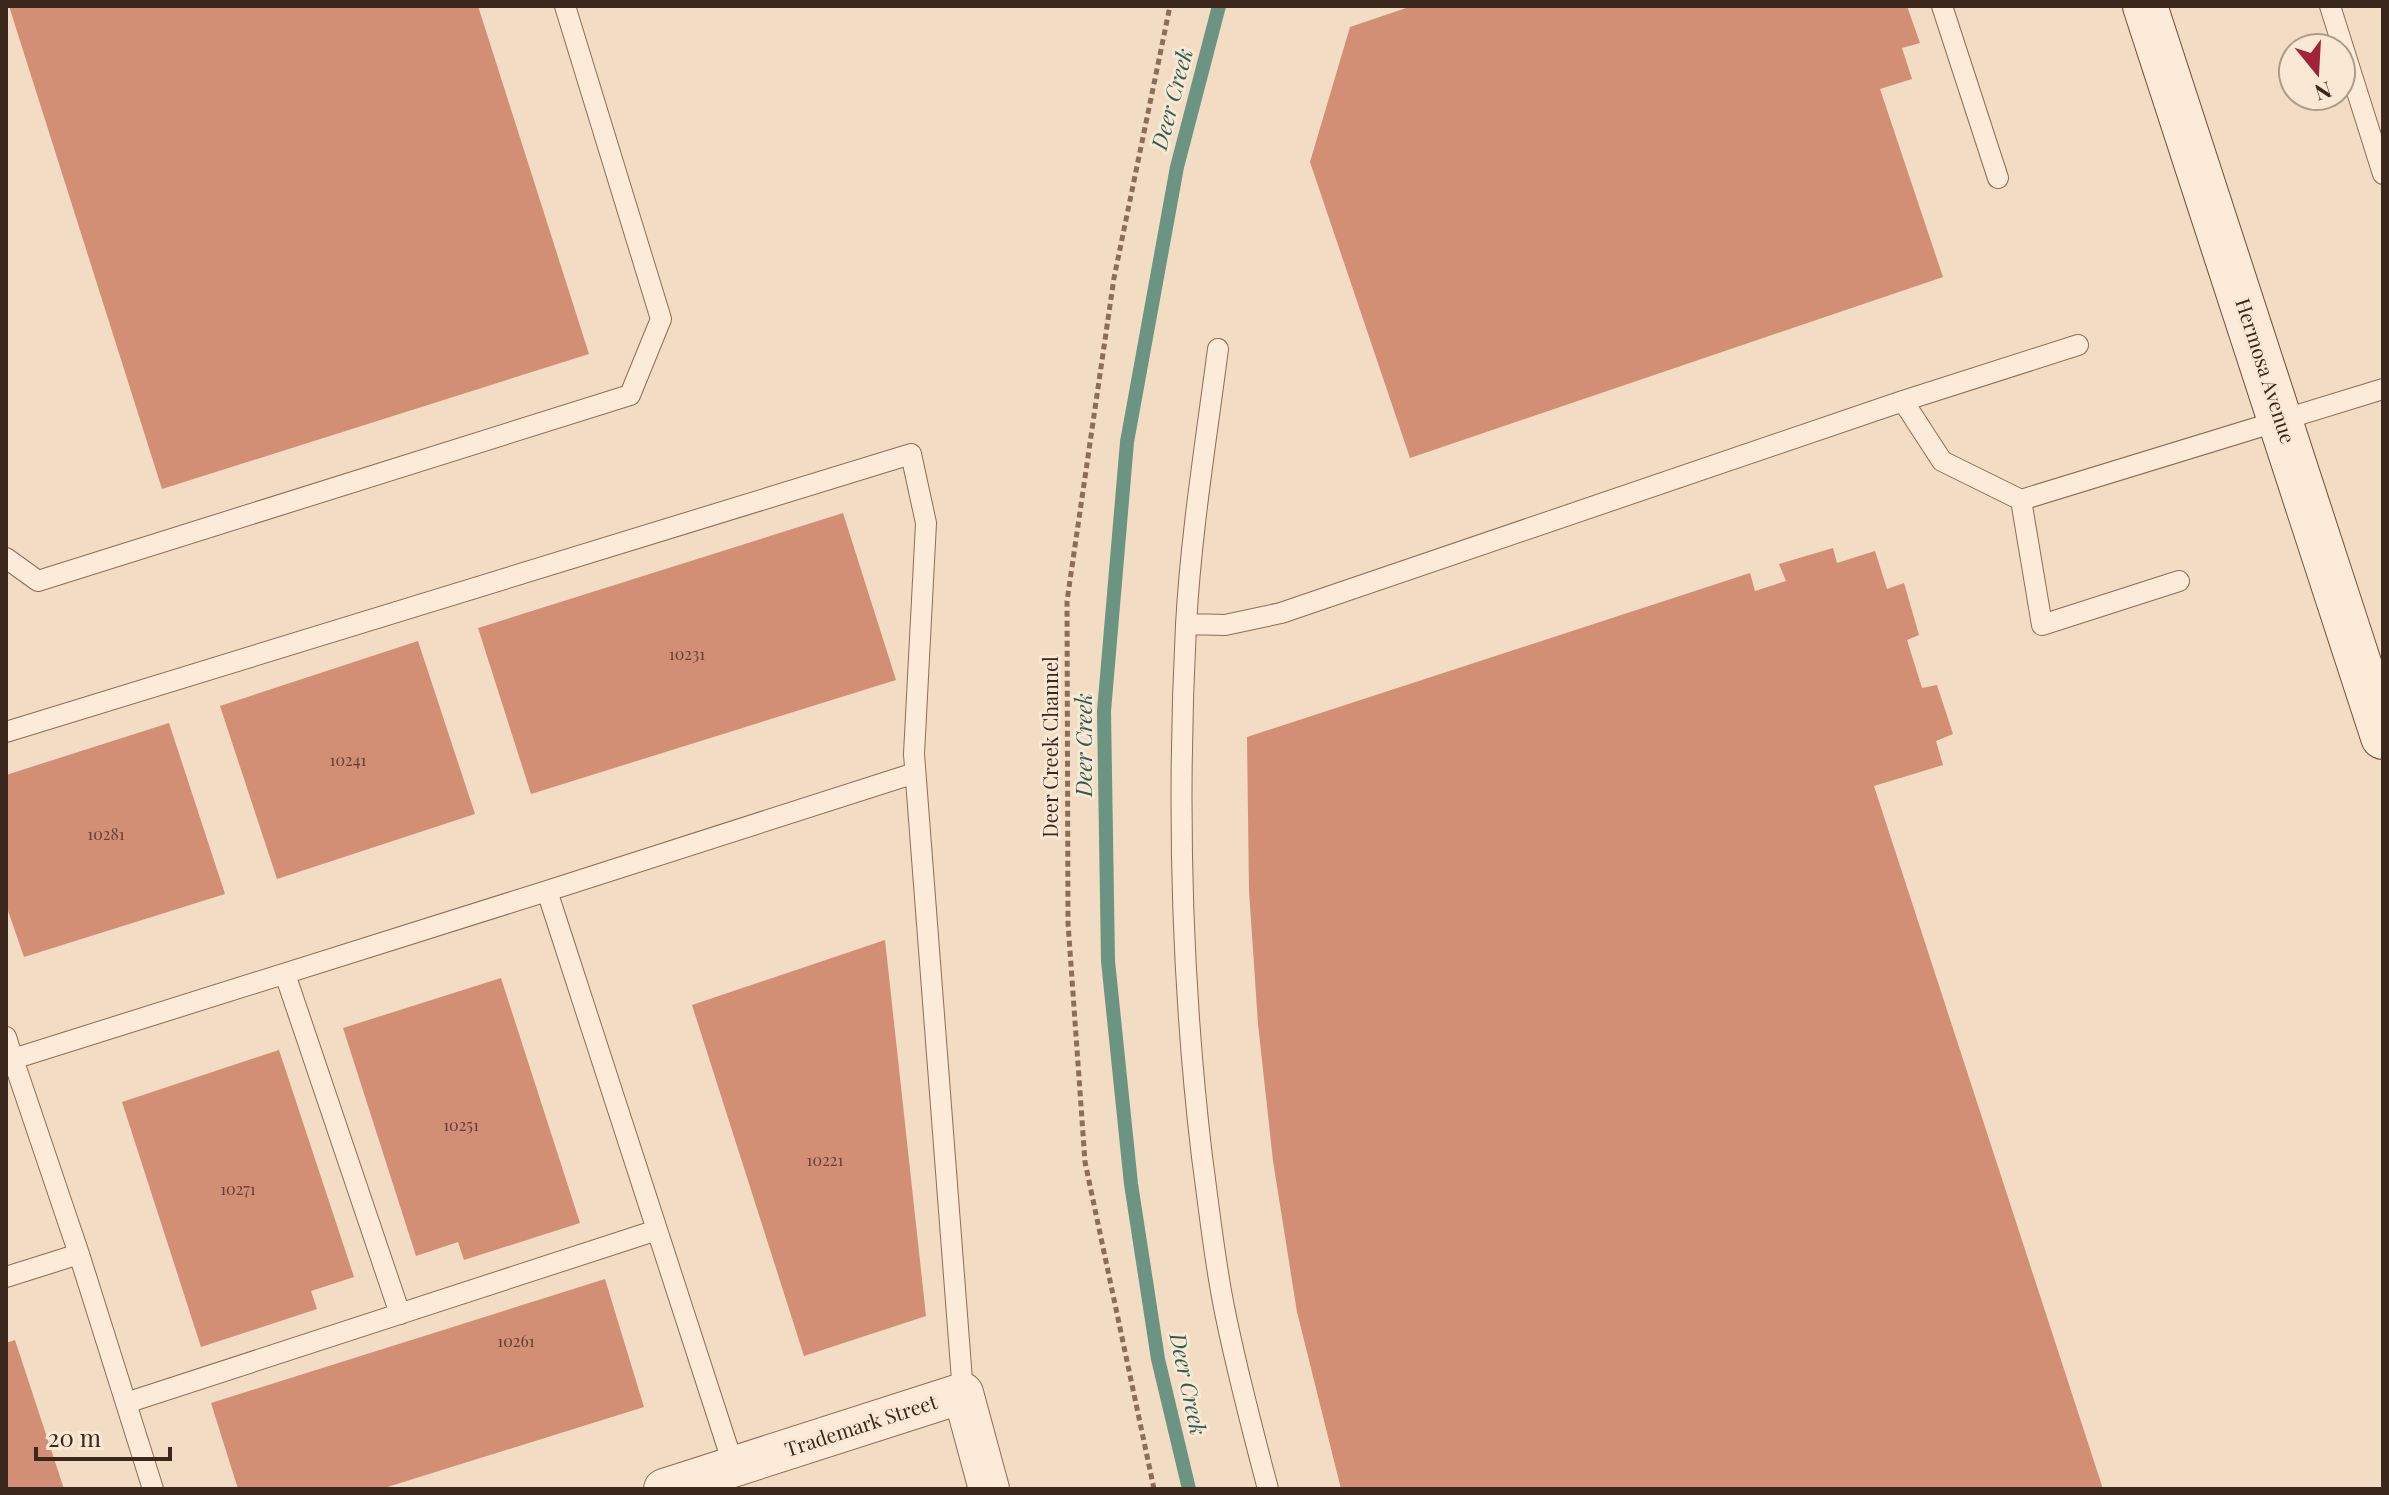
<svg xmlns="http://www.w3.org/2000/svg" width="2389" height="1495" viewBox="0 0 2389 1495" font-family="'Playfair Display',serif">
<rect width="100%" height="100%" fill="#f2dcc3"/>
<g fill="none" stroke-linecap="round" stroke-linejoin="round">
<path stroke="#6b9483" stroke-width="14" d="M1189,1489L1158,1359L1131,1184L1108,961L1104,711L1127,442L1177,167L1219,6"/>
</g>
<path fill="#d38e76" d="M9,6H478L589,354L162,489Z
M1412,6H1907L1920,43L1902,48L1912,79L1880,89L1943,277L1410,458L1310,162L1350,27Z
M843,513L896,680L531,794L478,628Z
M1833,548L1837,563L1875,551L1887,589L1904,583L1919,635L1907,640L1922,688L1937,685L1953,734L1936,741L1943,765L1874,786L2103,1489H1341L1297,1312L1273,1161L1258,1024L1249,891L1247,737L1750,573L1755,591L1786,581L1779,564Z
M418,641L475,814L277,879L220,706Z
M169,723L225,894L24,957L6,905V775Z
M885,940L926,1316L804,1356L692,1005Z
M501,978L580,1223L464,1260L458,1242L416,1256L343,1028Z
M279,1050L354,1277L311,1291L317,1309L201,1347L122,1102Z
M605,1279L644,1407L381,1489H238L211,1403Z
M15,1340L64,1489H6V1343Z"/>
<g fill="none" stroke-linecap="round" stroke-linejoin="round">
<g stroke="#8e6c58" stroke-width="22">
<path id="lane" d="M1942,6L1998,178
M2330,6L2383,174
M1218,349C1206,441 1191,533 1186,625C1177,803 1181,980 1202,1157C1209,1207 1214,1257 1224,1307C1236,1368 1252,1428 1268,1489
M1903,401L2078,345
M2021,500L2042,625L2179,581
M6,558L38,581L630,395L661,319L565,6
M1186,624L1225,625L1281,613L1903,401L1942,461L2021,500L2383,389
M6,732L911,454L926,523L914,754L963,1393
M547,891L915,773
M285,974L400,1314
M6,1037L13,1059
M6,1277L79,1254
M126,1403L657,1230
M153,1489L79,1254L13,1059L547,891L734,1467"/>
</g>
<g stroke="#8e6c58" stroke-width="42">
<path id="street" d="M664,1489L963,1393L989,1489"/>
</g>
<g stroke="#704d3b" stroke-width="46">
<path id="secondary" d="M2145,6L2383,737"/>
</g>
<path stroke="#8e6c58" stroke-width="5" stroke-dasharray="6 4" stroke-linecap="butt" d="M1154,1489L1085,1162L1068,923L1067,601L1114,278L1170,6"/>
<use href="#lane" stroke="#fbebd8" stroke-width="20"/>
<use href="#street" stroke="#fbebd8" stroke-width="40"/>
<use href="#secondary" stroke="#fbebd8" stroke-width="44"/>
</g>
<g text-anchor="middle" stroke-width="6" stroke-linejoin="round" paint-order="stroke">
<g font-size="16" fill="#624133">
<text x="687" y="660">10231</text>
<text x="348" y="766">10241</text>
<text x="106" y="840">10281</text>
<text x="461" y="1131">10251</text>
<text x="825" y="1166">10221</text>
<text x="238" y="1195">10271</text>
<text x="516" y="1347">10261</text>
</g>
<g font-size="20" fill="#3c271d" stroke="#f8e8d4">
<text transform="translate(2265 371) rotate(72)" y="7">Hermosa Avenue</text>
<text transform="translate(1051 747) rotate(-90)" y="7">Deer Creek Channel</text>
<text transform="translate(861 1426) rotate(-18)" y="7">Trademark Street</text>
</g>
<g font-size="22" font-style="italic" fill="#2c5d52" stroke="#f8e8d4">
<text transform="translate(1172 99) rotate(-75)" y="8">Deer Creek</text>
<text transform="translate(1084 745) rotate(-90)" y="8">Deer Creek</text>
<text transform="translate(1188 1384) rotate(78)" y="8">Deer Creek</text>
</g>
</g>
<rect width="2389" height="1495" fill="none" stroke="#3c271d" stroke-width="16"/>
<g transform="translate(2317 72) rotate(162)"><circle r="38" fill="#f8e8d4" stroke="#ad9b8b" stroke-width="2"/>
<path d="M0-6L14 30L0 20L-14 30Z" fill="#a22338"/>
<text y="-12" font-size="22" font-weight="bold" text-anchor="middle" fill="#3c271d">N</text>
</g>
<path d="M36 1447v12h134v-12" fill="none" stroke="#3c271d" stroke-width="4"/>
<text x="48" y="1447" font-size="24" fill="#3c271d" stroke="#f8e8d4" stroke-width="6" paint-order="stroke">20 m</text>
</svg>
